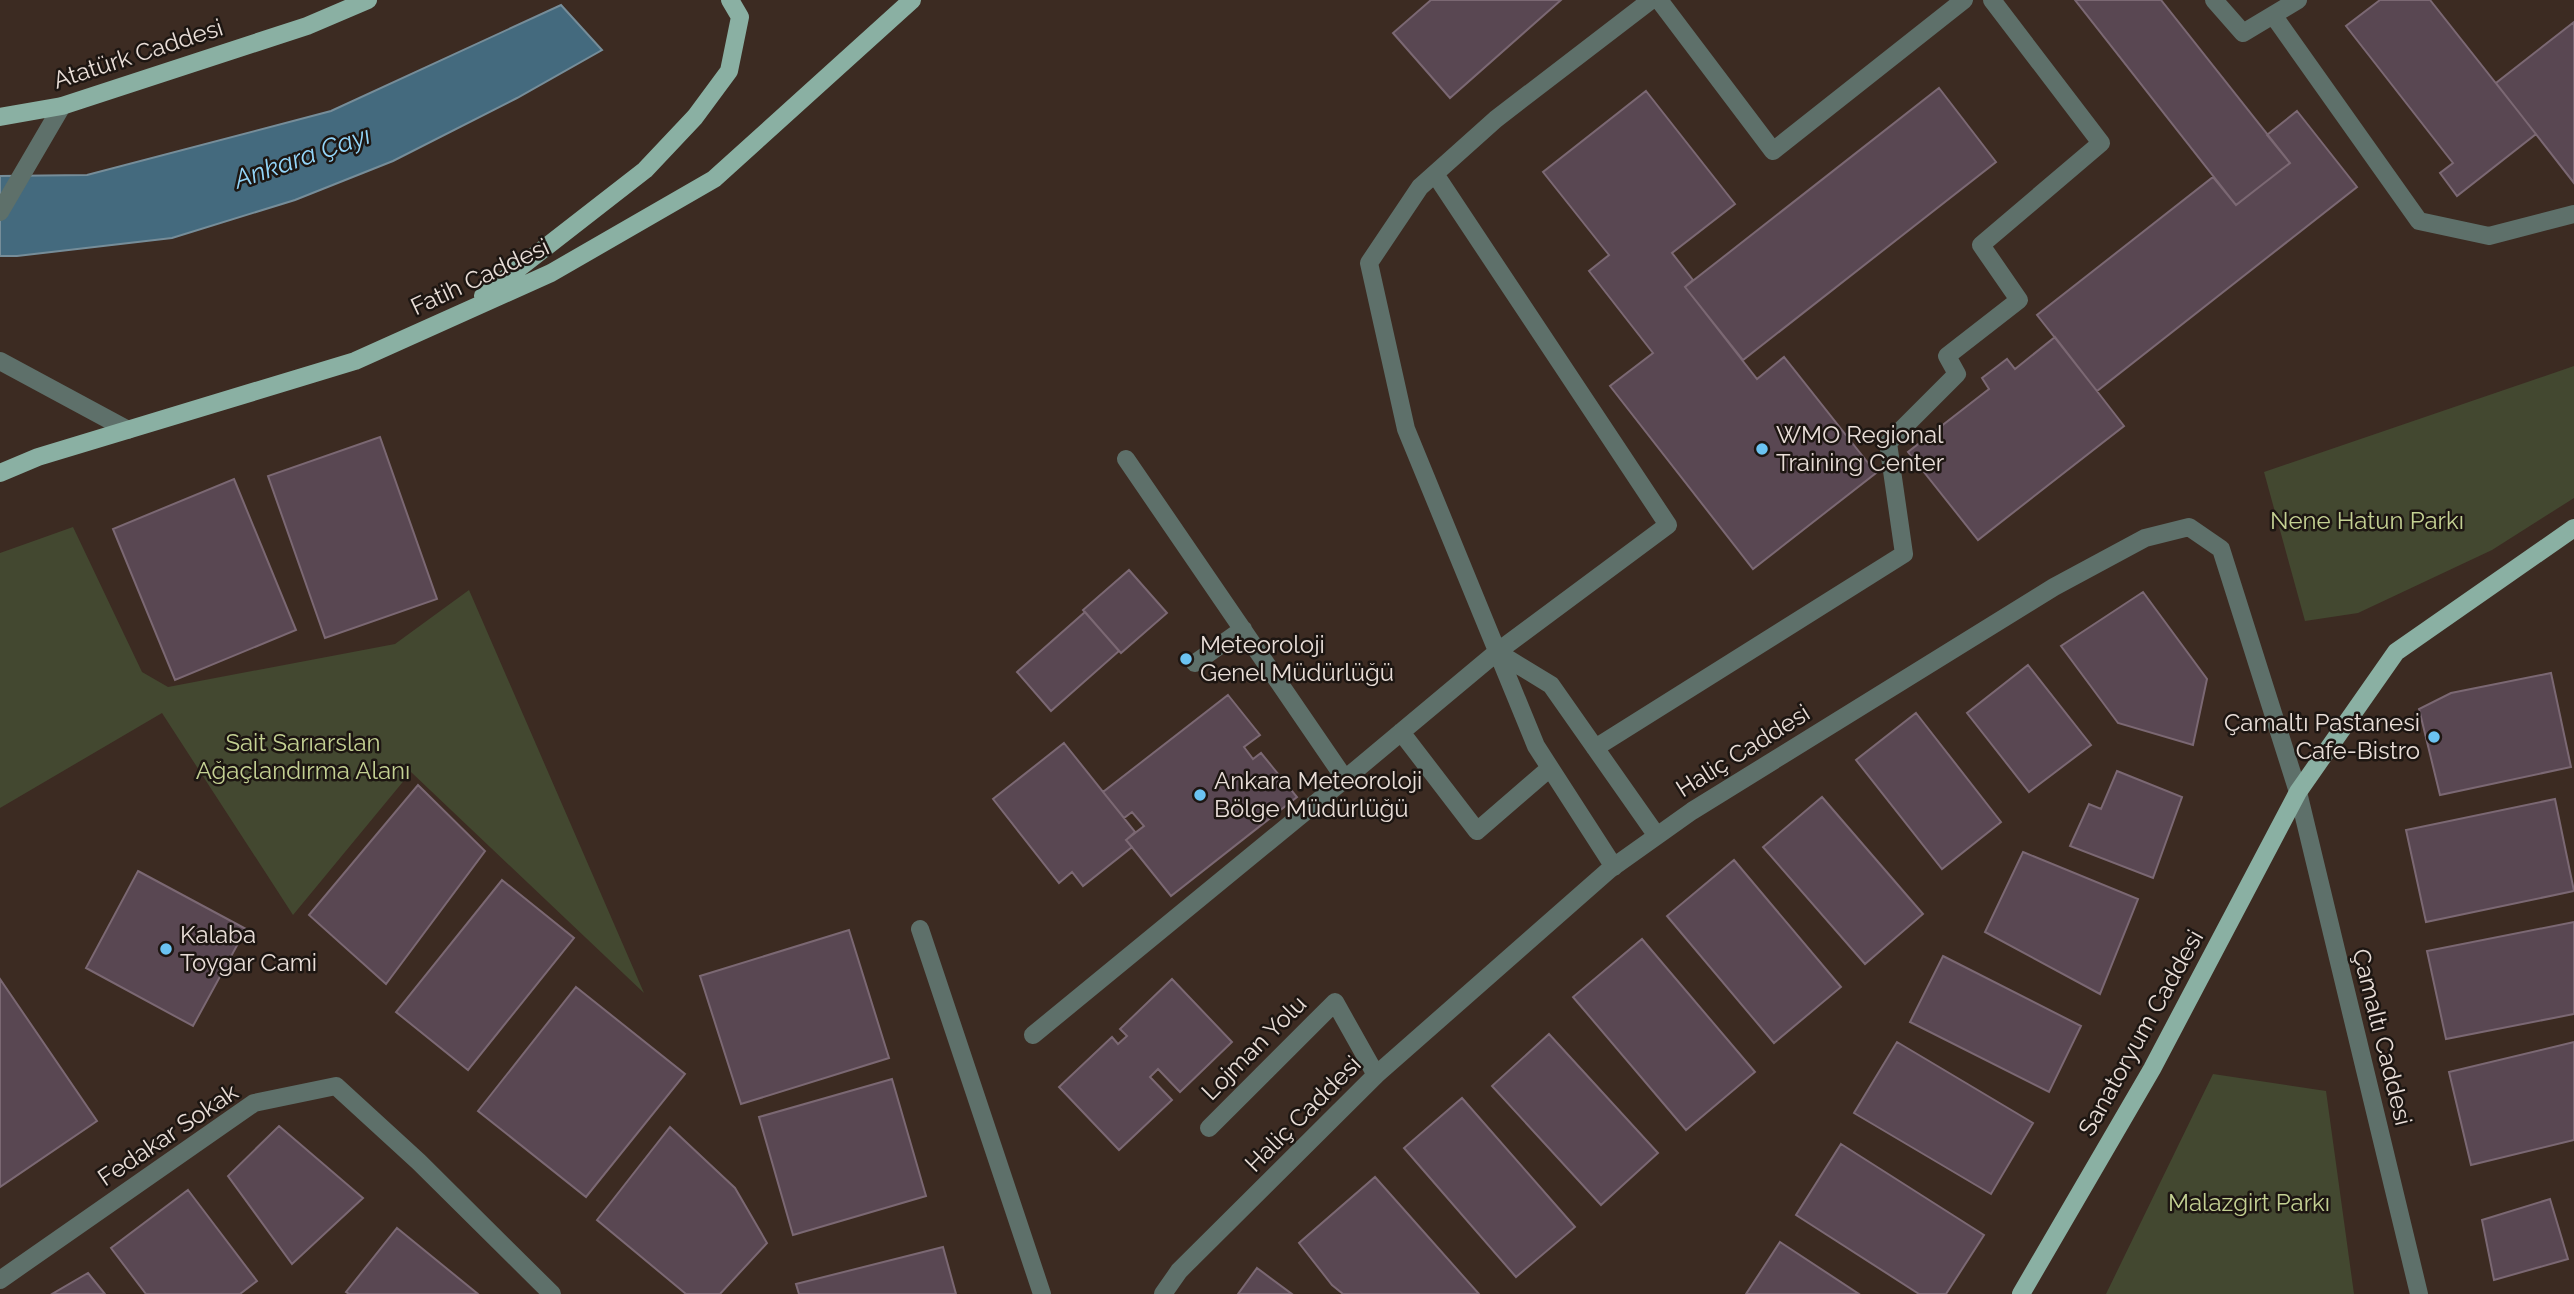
<svg xmlns="http://www.w3.org/2000/svg" width="2574" height="1294" viewBox="0 0 2574 1294" font-family="Raleway,sans-serif">
<rect width="100%" height="100%" fill="#3c2b22"/>
<path fill="#434830" d="M2574,366V498L2492,550L2358,613L2305,621L2264,472Z
M73,527L142,672L168,687L395,644L469,590L644,993L411,772L293,915L162,713L0,808V553Z
M2213,1074L2326,1091L2354,1294H2106Z"/>
<path fill="#446a7e" stroke="#768d99" stroke-width="2" d="M561,5L602,50L517,98L393,161L295,200L172,238L17,256H0V176L87,175L331,111Z"/>
<path fill="#594752" stroke="#7b6873" stroke-width="2" d="M1431,0H1561L1450,98L1393,33Z
M2075,0H2161L2290,163L2236,205Z
M2380,0H2430L2536,134L2457,196L2440,173L2453,163L2346,26Z
M2574,22V183L2496,83Z
M1939,88L1996,162L1743,360L1685,287Z
M1646,91L1735,204L1672,253L1693,280L1685,287L1757,379L1784,357L1876,473L1753,569L1610,386L1653,353L1589,271L1609,255L1543,172Z
M2297,111L2357,187L2097,391L2037,315L2213,177L2236,205L2290,163L2267,135Z
M2055,337L2124,426L1978,540L1908,452L1989,389L1982,378L2007,359L2015,369Z
M380,437L437,599L325,638L268,476Z
M234,479L296,630L175,680L113,529Z
M1129,570L1167,613L1121,653L1083,610Z
M2143,592L2207,679L2193,745L2118,723L2061,646Z
M1085,612L1119,651L1051,711L1017,672Z
M2028,665L2091,745L2029,792L1967,713Z
M2551,673L2571,767L2440,795L2419,709L2451,693Z
M1228,695L1260,735L1244,747L1253,759L1261,753L1297,797L1171,896L1126,840L1144,826L1132,812L1124,818L1103,792Z
M1916,713L2001,822L1942,869L1856,760Z
M1064,743L1135,832L1126,840L1132,847L1083,886L1072,872L1059,883L993,799Z
M2117,771L2182,797L2153,878L2070,846L2089,804L2101,809Z
M418,785L485,851L386,984L309,915Z
M1822,797L1923,914L1865,964L1763,847Z
M2555,799L2574,891L2426,922L2406,830Z
M2023,852L2138,899L2100,994L1985,932Z
M1734,860L1841,987L1774,1043L1667,916Z
M138,871L246,929L193,1026L86,968Z
M502,880L574,938L468,1070L396,1012Z
M2574,922V1014L2446,1039L2427,951Z
M849,930L889,1058L741,1104L700,976Z
M1642,939L1755,1072L1686,1130L1573,997Z
M1943,956L2081,1026L2049,1092L1910,1022Z
M0,979L97,1121L0,1187Z
M1172,979L1232,1042L1180,1092L1158,1069L1150,1077L1172,1100L1119,1150L1059,1087L1112,1037L1118,1044L1127,1036L1120,1029Z
M576,987L685,1074L586,1197L478,1111Z
M1549,1034L1658,1153L1601,1205L1492,1086Z
M1897,1042L2033,1123L1991,1194L1854,1113Z
M2574,1042V1140L2471,1165L2449,1072Z
M892,1079L926,1196L793,1235L759,1117Z
M1462,1098L1575,1227L1516,1277L1404,1148Z
M279,1126L363,1198L292,1264L228,1176Z
M670,1127L735,1188L767,1243L720,1294H686L597,1220Z
M1841,1144L1984,1235L1946,1294H1919L1796,1215Z
M1375,1177L1479,1294H1343L1332,1285L1299,1243Z
M188,1190L257,1281L240,1294H146L111,1248Z
M2550,1199L2568,1259L2494,1280L2482,1220Z
M397,1228L478,1294H349L346,1292Z
M1780,1242L1859,1294H1746Z
M943,1247L956,1294H799L796,1284Z
M1257,1268L1292,1294H1238Z
M88,1273L105,1294H52Z"/>
<g fill="none" stroke-linecap="round" stroke-linejoin="round">
<path stroke="#5e706a" stroke-width="18" d="M1659,0L1773,151L1964,0
M2214,0L2243,33L2298,0
M2273,15L2419,221L2489,236L2574,214
M0,212L62,106
M0,361L128,430
M1126,459L1345,779
M1497,652L1551,685L1657,836
M1195,663L1243,629
M1401,732L1477,831L1550,768
M1595,748L1904,554L1888,443L1957,374L1947,356L2019,300L1981,245L2101,143L1992,0
M1614,867L1536,746L1406,429L1369,263L1420,187L1496,119L1651,0
M920,929L1042,1294
M1033,1035L1345,779L1497,652L1668,525L1435,174
M1209,1128L1335,1002L1376,1075
M0,1280L254,1103L336,1086L419,1162L552,1294
M1163,1294L1179,1271L1376,1075L1609,870L1692,811L2054,587L2145,538L2189,527L2221,549L2298,792L2419,1294"/>
<path stroke="#8ab0a3" stroke-width="18" d="M0,117L62,106L307,26L368,0
M483,296L645,170L695,117L729,71L740,17L730,0
M0,473L38,457L355,361L551,273L714,179L912,0
M2021,1294L2152,1069L2298,792L2396,652L2574,528"/>
</g>
<g fill="#6bc3f2" stroke="#1d1612" stroke-width="2.5">
<circle cx="1762" cy="449" r="7"/>
<circle cx="1186" cy="659" r="7"/>
<circle cx="2434" cy="737" r="7"/>
<circle cx="1200" cy="795" r="7"/>
<circle cx="166" cy="949" r="7"/>
</g>
<g text-anchor="middle" stroke-width="5" stroke-linejoin="round" paint-order="stroke">
<g font-size="24" fill="#e9ded8" stroke="#1d1612">
<text transform="translate(138 54) rotate(-18)" y="8">Atatürk Caddesi</text>
<text transform="translate(480 277) rotate(-25)" y="8">Fatih Caddesi</text>
<text transform="translate(1743 751) rotate(-32)" y="8">Haliç Caddesi</text>
<text transform="translate(2141 1033) rotate(-61)" y="8">Sanatoryum Caddesi</text>
<text transform="translate(2382 1037) rotate(76)" y="8">Çamaltı Caddesi</text>
<text transform="translate(1254 1048) rotate(-45)" y="8">Lojman Yolu</text>
<text transform="translate(1303 1114) rotate(-45)" y="8">Haliç Caddesi</text>
<text transform="translate(168 1135) rotate(-34)" y="8">Fedakar Sokak</text>
</g>
<g font-size="24" fill="#e9ded8" stroke="#1d1612" text-anchor="start">
<text x="1776" y="443">WMO Regional<tspan x="1776" dy="28">Training Center</tspan></text>
<text x="1200" y="653">Meteoroloji<tspan x="1200" dy="28">Genel Müdürlüğü</tspan></text>
<text x="2420" y="731" text-anchor="end">Çamaltı Pastanesi<tspan x="2420" dy="28">Cafe-Bistro</tspan></text>
<text x="1214" y="789">Ankara Meteoroloji<tspan x="1214" dy="28">Bölge Müdürlüğü</tspan></text>
<text x="180" y="943">Kalaba<tspan x="180" dy="28">Toygar Cami</tspan></text>
</g>
<g font-size="24" fill="#c4d193" stroke="#1d1612">
<text x="2367" y="529">Nene Hatun Parkı</text>
<text x="303" y="751">Sait Sarıarslan<tspan x="303" dy="28">Ağaçlandırma Alanı</tspan></text>
<text x="2249" y="1211">Malazgirt Parkı</text>
</g>
<g font-size="26" font-style="italic" fill="#93d5f9" stroke="#1d1612">
<text transform="translate(302 157) rotate(-19)" y="9">Ankara Çayı</text>
</g>
</g>
</svg>
